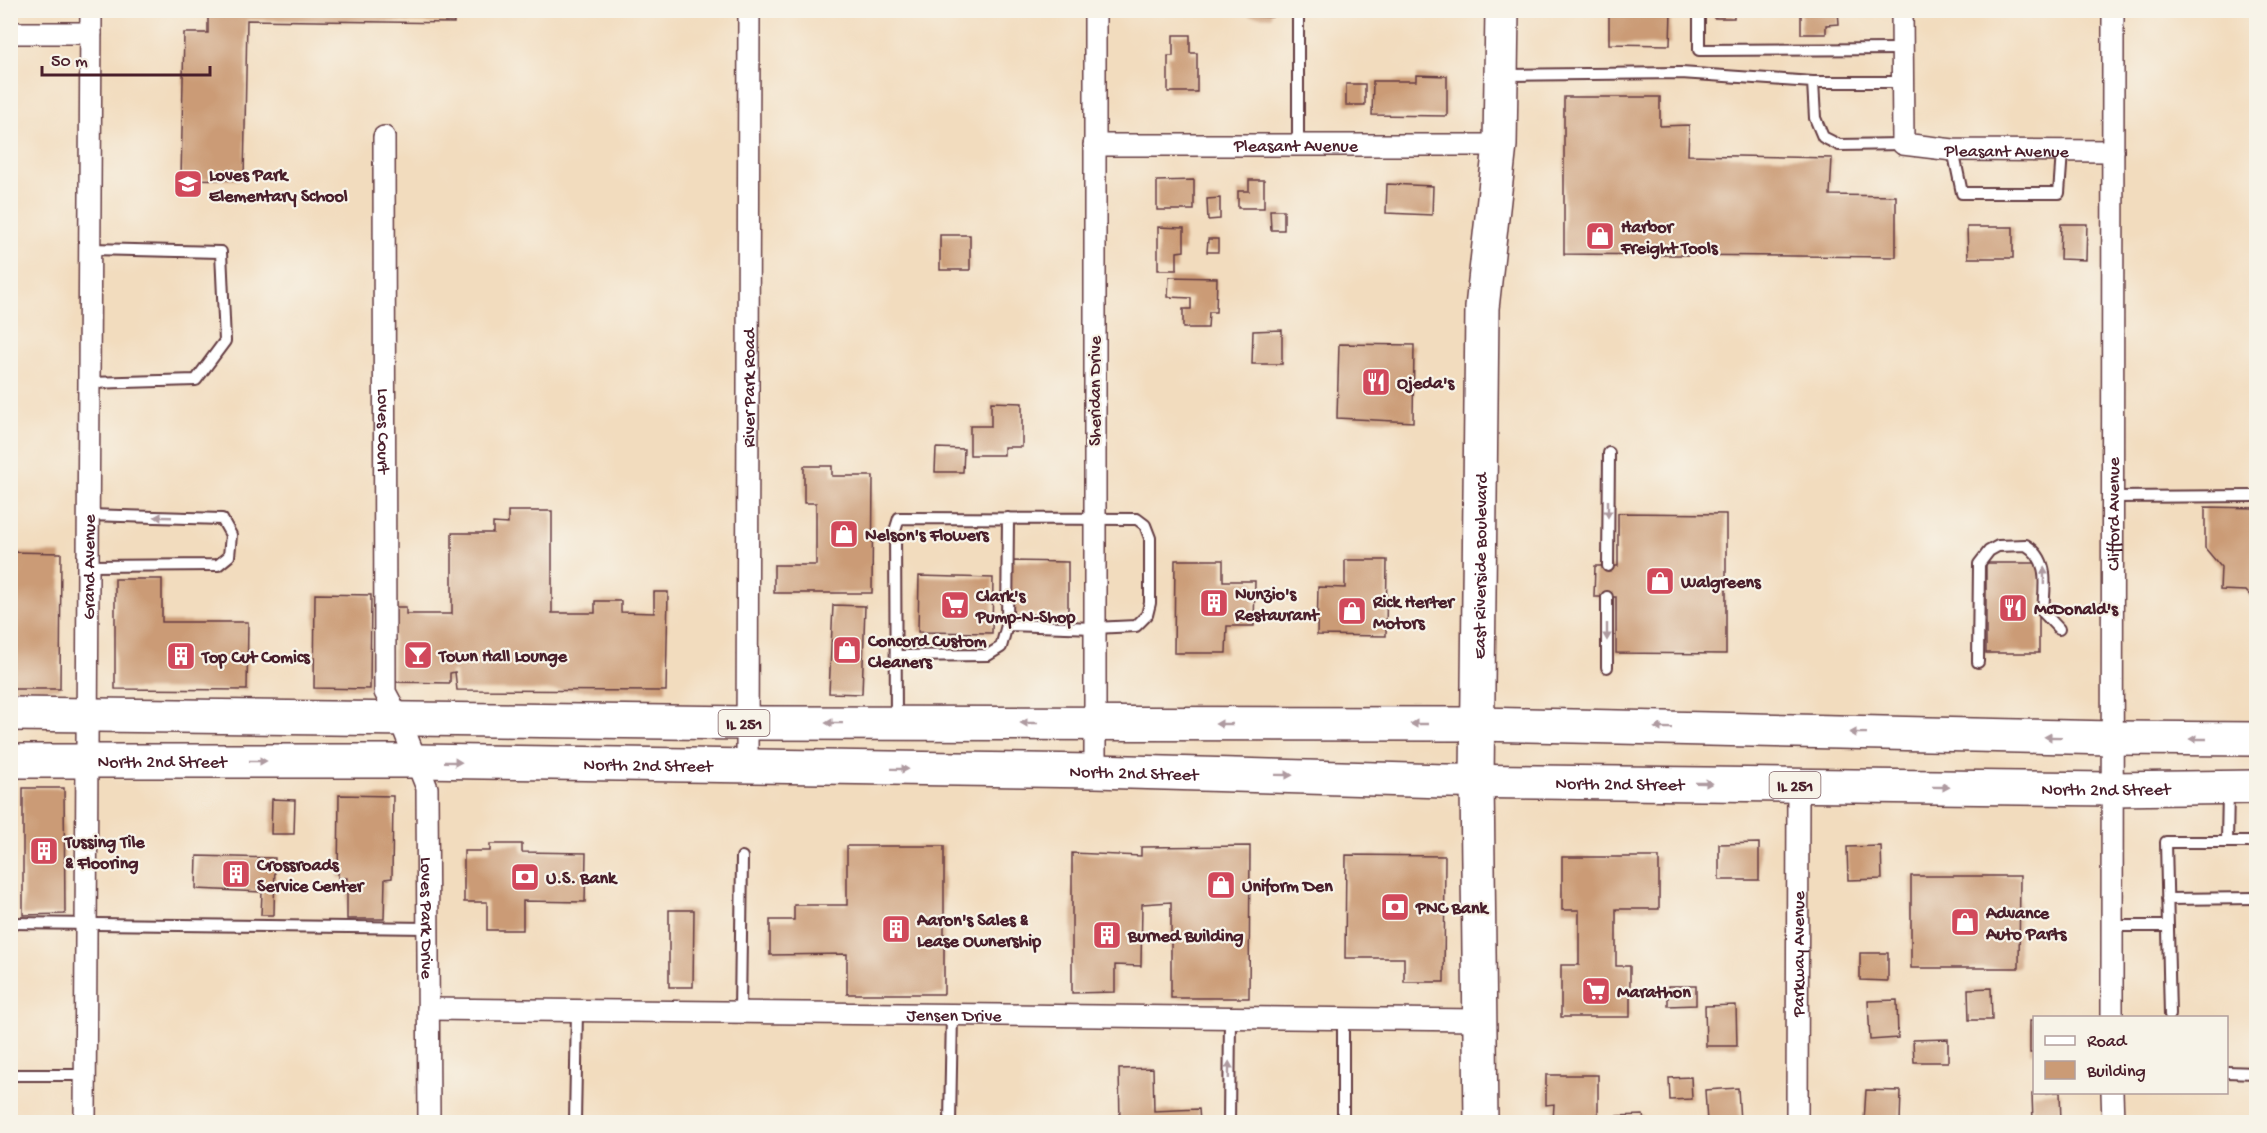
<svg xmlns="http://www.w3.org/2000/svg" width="2267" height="1133" viewBox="0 0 2267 1133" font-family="'Gochi Hand',sans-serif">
<rect width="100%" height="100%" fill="#f7f3e8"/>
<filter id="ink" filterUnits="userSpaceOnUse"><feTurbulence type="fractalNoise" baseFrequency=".0167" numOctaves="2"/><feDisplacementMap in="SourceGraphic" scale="12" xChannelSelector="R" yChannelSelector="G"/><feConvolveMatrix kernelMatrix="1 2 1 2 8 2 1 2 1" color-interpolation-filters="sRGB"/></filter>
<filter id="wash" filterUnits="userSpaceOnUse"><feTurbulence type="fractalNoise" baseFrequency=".008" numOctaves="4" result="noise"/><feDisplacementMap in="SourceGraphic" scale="24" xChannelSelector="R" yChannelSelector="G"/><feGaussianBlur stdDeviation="1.35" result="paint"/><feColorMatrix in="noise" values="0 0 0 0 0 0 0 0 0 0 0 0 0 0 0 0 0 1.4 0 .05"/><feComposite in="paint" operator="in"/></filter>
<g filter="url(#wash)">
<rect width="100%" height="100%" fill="#f2dcbe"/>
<g id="blocks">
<path fill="#cb9b76" d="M208,10H454V23L247,20L244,180L181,179L184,33H208Z
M1249,10H1272V17L1249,16Z
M1609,10H1671L1670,45L1609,44Z
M1714,10H1734V18H1714Z
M1801,10H1838L1839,24L1826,25V34H1801Z
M1173,35H1190V53H1197V92H1168V56H1173Z
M1416,75L1447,76V116L1372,115L1373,81H1416Z
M1346,84H1365V105H1346Z
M1564,97H1660V126L1689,125L1688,155L1832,158L1830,195L1896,196V257L1564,254Z
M1194,180V210H1157V181Z
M1249,180H1264V208H1238V191H1249Z
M1387,184L1433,186L1432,215L1386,213Z
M1220,198V219L1208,220L1207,199Z
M1270,210H1284V230H1271Z
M2061,224H2087L2086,260L2060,259Z
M1158,227L1184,228V251L1177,252V270H1158Z
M1967,227H2013V258H1968Z
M940,235H970V270H940Z
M1208,239H1218V252H1207Z
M1169,277L1217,278L1216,312H1209L1208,328H1183V309H1191V298L1168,297Z
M1282,330V364H1252L1253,331Z
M1339,344L1414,345L1413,422L1337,418Z
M991,402L1022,403V447H1004V455H970V426H991Z
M936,448L964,449L963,472H935Z
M804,466H832V476H873L872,593H774V565H816V503H804Z
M2205,507L2256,508V602L2246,591L2220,590L2221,567L2205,548Z
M508,511H552V613H595V601H621V612L654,613V592H668L666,691L457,690L455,672L450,673V683L393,682L394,607H406V614H452V533H493V523L508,524Z
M1618,513L1726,514V654L1616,653V597H1594L1595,566H1618Z
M10,552L61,553L60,689H10Z
M1175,560H1223V581H1255L1254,626H1227L1226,653H1174Z
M1345,560H1387L1386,636L1317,635L1318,587L1345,588Z
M1010,561L1068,562V615L1009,614Z
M1986,563H2039V653H1986Z
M919,576L993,578L992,633L918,632Z
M115,579H162V622H248L247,690L115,689Z
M315,594L371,595L370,689L314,688Z
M833,605L865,606L862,694L829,693Z
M23,788H64L65,914L23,915Z
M339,795L393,796L392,878L385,879L384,919H347V878H338Z
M272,799L295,800L294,834H271Z
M1759,843V880H1719V844Z
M490,844H522V852L586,853L585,902L523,901V930H487V902H464V851H490Z
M847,846H944V994H847V954L770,955V920H794V905H847Z
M1250,846L1249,998H1171V902L1142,904L1141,966L1115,965V992L1072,993V853L1141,856V847Z
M1881,846L1882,879L1848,880L1847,847Z
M1346,855L1445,856L1444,982H1404V958H1345Z
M197,856L275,858L274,915H261L262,892L196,889Z
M1562,857H1659V909H1616V966H1630V1017H1561V965H1579V910H1562Z
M1911,876H2020L2019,968H1911Z
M669,910H694L693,987H669Z
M1860,953H1888V981L1860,980Z
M1668,986H1696V1005L1668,1006Z
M1991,988L1992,1020H1969L1968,989Z
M1897,1000L1898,1038L1870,1040L1868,1001Z
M1736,1005L1737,1046H1706L1705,1006Z
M2030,1021H2034V1053H2030Z
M1948,1039V1062H1914L1913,1040Z
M1153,1068L1154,1111L1199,1109L1200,1122H1120L1119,1069Z
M1546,1075H1598V1122H1553L1554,1104L1546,1105Z
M1691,1077L1692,1099L1670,1100L1669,1078Z
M1738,1088L1740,1122H1707L1705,1090Z
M1866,1090L1901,1091L1900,1122H1864Z
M2056,1092H2060L2061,1122H2033L2032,1094Z
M1643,1115L1644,1122H1616V1116Z"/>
</g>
</g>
<g filter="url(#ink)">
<use href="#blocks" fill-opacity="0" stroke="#633b41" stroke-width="1.5"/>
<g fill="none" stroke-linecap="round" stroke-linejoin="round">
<g stroke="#633b41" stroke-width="14">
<path id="lane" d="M1699,10V50L1902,49
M1504,75L1681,73L1813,82H1902
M1813,82L1815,118L1823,137L1839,145L1903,144
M1298,144V10
M1953,150L1962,193H2059L2062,152
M89,383L196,380L225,341L221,252L90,249
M2112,497L2256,496
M88,566L218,565L229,556L231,535L222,519L88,515
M1608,566L1609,453
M1007,625L1008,518
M1978,662L1979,564L1989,551L1998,546L2026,545C2051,560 2044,587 2043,612L2059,629
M1607,667V597
M896,720L895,531L899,518L1137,519L1145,525L1150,538V603L1147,615L1136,626L1094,628L1007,625L1001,647L988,655L897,656
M2227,842H2256
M2167,899L2256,898
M10,923L428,928
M2112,926H2168
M740,1012L742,857
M2170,1015L2166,842H2227L2228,791
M2226,1072L2256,1073
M10,1075H85
M575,1122L577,1010
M950,1122L952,1014
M1229,1122L1230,1017
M1343,1122V1019"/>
</g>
<g stroke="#633b41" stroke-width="24">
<g id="street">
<path id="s1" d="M1902,10L1903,144L1953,150L2113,151"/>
<path d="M10,33H91"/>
<path id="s2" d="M384,137L385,692L400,720L427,788L429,1122"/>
<path id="s3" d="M1094,145H1500"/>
<path id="s4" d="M747,768L749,10"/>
<path d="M1095,771V10"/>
<path id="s5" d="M428,1009L1480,1020"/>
<path id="s6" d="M2112,1018L2113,10"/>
<path d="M2112,1092L2113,1122"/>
<path id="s7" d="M85,1122L91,10"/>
<path id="s8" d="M1797,1122L1798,785"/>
</g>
</g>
<g stroke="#633b41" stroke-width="36">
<g id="primary">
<path d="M10,714L748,723L1478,724L2112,738L2256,739"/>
<path id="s9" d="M10,761H417L1095,771L1445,781L2112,789L2256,787"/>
<path id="s10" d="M1481,1122L1477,781L1482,308L1500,145L1502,10"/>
</g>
</g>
<use href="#lane" stroke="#fff" stroke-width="10"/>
<use href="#street" stroke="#fff" stroke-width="21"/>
<use href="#primary" stroke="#fff" stroke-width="33"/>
</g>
<defs><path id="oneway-solid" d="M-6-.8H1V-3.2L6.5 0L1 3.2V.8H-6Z" transform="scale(1.5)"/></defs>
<g fill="#ae9aa0">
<use href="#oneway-solid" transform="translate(1608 509) rotate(90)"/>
<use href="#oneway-solid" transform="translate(163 517) rotate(-178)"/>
<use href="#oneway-solid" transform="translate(2044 576) rotate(-89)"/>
<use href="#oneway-solid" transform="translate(1607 632) rotate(90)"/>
<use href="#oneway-solid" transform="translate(834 723) rotate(-180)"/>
<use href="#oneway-solid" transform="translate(1029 723) rotate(-180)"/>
<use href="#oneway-solid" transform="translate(1224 724) rotate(-180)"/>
<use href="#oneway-solid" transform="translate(1419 724) rotate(-180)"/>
<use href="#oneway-solid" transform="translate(1663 728) rotate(-179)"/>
<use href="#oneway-solid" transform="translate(1858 733) rotate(-179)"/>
<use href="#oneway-solid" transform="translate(2053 737) rotate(-179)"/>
<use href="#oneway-solid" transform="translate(2198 739) rotate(-180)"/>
<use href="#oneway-solid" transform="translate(258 761)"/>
<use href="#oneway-solid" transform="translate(453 762) rotate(1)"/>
<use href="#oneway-solid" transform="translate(900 769) rotate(1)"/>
<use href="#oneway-solid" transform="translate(1284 775) rotate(1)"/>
<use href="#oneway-solid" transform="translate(1704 783) rotate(1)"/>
<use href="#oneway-solid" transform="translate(1941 787) rotate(1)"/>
<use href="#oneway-solid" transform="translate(1229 1070) rotate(-89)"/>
</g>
</g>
<defs>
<g id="school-square" transform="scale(1.5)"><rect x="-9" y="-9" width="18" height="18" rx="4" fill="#d1495b" stroke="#f7f3e8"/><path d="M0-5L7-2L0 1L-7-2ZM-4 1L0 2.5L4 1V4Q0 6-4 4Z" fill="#fff"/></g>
<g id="shop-square" transform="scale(1.5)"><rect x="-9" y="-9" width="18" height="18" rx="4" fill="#d1495b" stroke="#f7f3e8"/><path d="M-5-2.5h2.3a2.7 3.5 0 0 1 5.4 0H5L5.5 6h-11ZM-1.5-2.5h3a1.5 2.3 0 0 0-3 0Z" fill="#fff"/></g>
<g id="restaurant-square" transform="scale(1.5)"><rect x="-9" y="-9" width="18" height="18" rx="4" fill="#d1495b" stroke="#f7f3e8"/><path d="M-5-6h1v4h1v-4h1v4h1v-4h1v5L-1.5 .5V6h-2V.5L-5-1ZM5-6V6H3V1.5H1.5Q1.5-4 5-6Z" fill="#fff"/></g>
<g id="building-square" transform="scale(1.5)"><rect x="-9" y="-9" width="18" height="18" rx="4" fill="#d1495b" stroke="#f7f3e8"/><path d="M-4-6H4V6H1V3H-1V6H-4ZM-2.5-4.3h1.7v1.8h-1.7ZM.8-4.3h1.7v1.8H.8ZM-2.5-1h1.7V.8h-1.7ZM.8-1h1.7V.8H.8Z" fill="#fff"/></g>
<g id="supermarket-square" transform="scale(1.5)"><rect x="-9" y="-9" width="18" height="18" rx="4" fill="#d1495b" stroke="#f7f3e8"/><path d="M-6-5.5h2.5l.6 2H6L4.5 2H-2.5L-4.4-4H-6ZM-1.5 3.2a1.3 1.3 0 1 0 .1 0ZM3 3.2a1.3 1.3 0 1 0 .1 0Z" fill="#fff"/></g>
<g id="bar-square" transform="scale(1.5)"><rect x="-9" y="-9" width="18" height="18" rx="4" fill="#d1495b" stroke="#f7f3e8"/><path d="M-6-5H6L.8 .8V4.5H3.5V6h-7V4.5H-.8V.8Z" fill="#fff"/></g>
<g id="bank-square" transform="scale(1.5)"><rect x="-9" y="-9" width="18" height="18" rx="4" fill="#d1495b" stroke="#f7f3e8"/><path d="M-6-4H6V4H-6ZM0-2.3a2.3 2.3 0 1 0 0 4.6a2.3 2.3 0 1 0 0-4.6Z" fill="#fff"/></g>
</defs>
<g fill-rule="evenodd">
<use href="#school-square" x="188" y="184"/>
<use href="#shop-square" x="1600" y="236"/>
<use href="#restaurant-square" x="1376" y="382"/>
<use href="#shop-square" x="844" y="534"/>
<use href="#shop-square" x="1660" y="581"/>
<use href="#building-square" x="1214" y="603"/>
<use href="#supermarket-square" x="955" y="605"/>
<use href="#restaurant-square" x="2013" y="608"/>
<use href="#shop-square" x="1352" y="611"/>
<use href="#shop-square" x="847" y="650"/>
<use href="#bar-square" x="418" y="655"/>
<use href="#building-square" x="181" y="656"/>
<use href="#building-square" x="44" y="851"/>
<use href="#building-square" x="236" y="874"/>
<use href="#bank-square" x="525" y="877"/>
<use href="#shop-square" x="1221" y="885"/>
<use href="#bank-square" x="1395" y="907"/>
<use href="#shop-square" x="1965" y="922"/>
<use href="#building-square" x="896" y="929"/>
<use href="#building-square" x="1107" y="935"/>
<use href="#supermarket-square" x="1596" y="991"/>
</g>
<g text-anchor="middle" stroke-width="4.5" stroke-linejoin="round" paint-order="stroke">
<g fill="#f7f3e8" stroke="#7e5f64" stroke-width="1.5">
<rect x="718.5" y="710" width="51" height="26" rx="4.5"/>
<rect x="1769.5" y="772" width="51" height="26" rx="4.5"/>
</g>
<g font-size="16" font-weight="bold" fill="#4a1f2b">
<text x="744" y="729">IL 251</text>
<text x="1795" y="791">IL 251</text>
</g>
<g font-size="18" fill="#4a1f2b" stroke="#f7f3e8">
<text dy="6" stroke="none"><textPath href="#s3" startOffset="202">Pleasant Avenue</textPath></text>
<text dy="6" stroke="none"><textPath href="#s1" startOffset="238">Pleasant Avenue</textPath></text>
<text dy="6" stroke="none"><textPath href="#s4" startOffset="380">River Park Road</textPath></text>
<text transform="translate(1094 391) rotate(-90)" y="6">Sheridan Drive</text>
<text dy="6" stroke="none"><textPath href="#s2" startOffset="294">Loves Court</textPath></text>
<text dy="6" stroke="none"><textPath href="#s6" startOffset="504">Clifford Avenue</textPath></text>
<text dy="6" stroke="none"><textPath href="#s10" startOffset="556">East Riverside Boulevard</textPath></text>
<text dy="6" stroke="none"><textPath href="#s7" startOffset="555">Grand Avenue</textPath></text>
<text dy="6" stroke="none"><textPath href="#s9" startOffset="152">North 2nd Street</textPath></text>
<text dy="6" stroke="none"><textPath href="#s9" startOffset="638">North 2nd Street</textPath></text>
<text dy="6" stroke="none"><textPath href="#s9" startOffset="1124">North 2nd Street</textPath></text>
<text dy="6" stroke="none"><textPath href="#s9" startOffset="1610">North 2nd Street</textPath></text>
<text dy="6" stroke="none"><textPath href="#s9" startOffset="2096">North 2nd Street</textPath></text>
<text dy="6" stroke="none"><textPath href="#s2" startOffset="790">Loves Park Drive</textPath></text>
<text dy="6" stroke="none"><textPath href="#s8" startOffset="168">Parkway Avenue</textPath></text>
<text dy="6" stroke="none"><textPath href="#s5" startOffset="526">Jensen Drive</textPath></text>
</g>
<g font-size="18" font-weight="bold" fill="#4a1f2b" stroke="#f7f3e8" text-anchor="start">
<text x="209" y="180">Loves Park<tspan x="209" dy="21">Elementary School</tspan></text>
<text x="1621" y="232">Harbor<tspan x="1621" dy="21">Freight Tools</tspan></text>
<text x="1397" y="388">Ojeda's</text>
<text x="865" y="540">Nelson's Flowers</text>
<text x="1681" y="587">Walgreens</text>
<text x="1235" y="599">Nunzio's<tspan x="1235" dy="21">Restaurant</tspan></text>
<text x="976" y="601">Clark's<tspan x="976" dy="21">Pump-N-Shop</tspan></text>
<text x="1373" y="607">Rick Herter<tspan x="1373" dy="21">Motors</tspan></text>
<text x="2034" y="614">McDonald's</text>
<text x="868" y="646">Concord Custom<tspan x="868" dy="21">Cleaners</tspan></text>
<text x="439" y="661">Town Hall Lounge</text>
<text x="202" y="662">Top Cut Comics</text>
<text x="65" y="847">Tussing Tile<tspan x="65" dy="21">&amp; Flooring</tspan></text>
<text x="257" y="870">Crossroads<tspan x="257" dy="21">Service Center</tspan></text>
<text x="546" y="883">U.S. Bank</text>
<text x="1242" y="891">Uniform Den</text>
<text x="1416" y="913">PNC Bank</text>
<text x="1986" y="918">Advance<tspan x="1986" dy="21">Auto Parts</tspan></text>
<text x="917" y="925">Aaron's Sales &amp;<tspan x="917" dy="21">Lease Ownership</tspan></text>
<text x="1128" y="941">Burned Building</text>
<text x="1617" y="997">Marathon</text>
</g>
</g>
<rect width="2267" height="1133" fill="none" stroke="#f7f3e8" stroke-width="36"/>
<rect x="2033" y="1016" width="195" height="78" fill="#f7f3e8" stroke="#b29e9c" stroke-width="1.5"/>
<rect x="2045" y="1036" width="30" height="9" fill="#ffffff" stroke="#b29e9c" stroke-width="1.5"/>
<text x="2087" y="1046" font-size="18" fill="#4a1f2b">Road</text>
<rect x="2045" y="1061" width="30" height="18" fill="#cb9b76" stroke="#b29e9c" stroke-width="1.5"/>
<text x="2087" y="1076" font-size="18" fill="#4a1f2b">Building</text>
<path d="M42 66v9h168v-9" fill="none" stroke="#4a1f2b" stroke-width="3"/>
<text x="51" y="66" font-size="18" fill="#4a1f2b" stroke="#f7f3e8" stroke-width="4.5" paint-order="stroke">50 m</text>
</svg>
